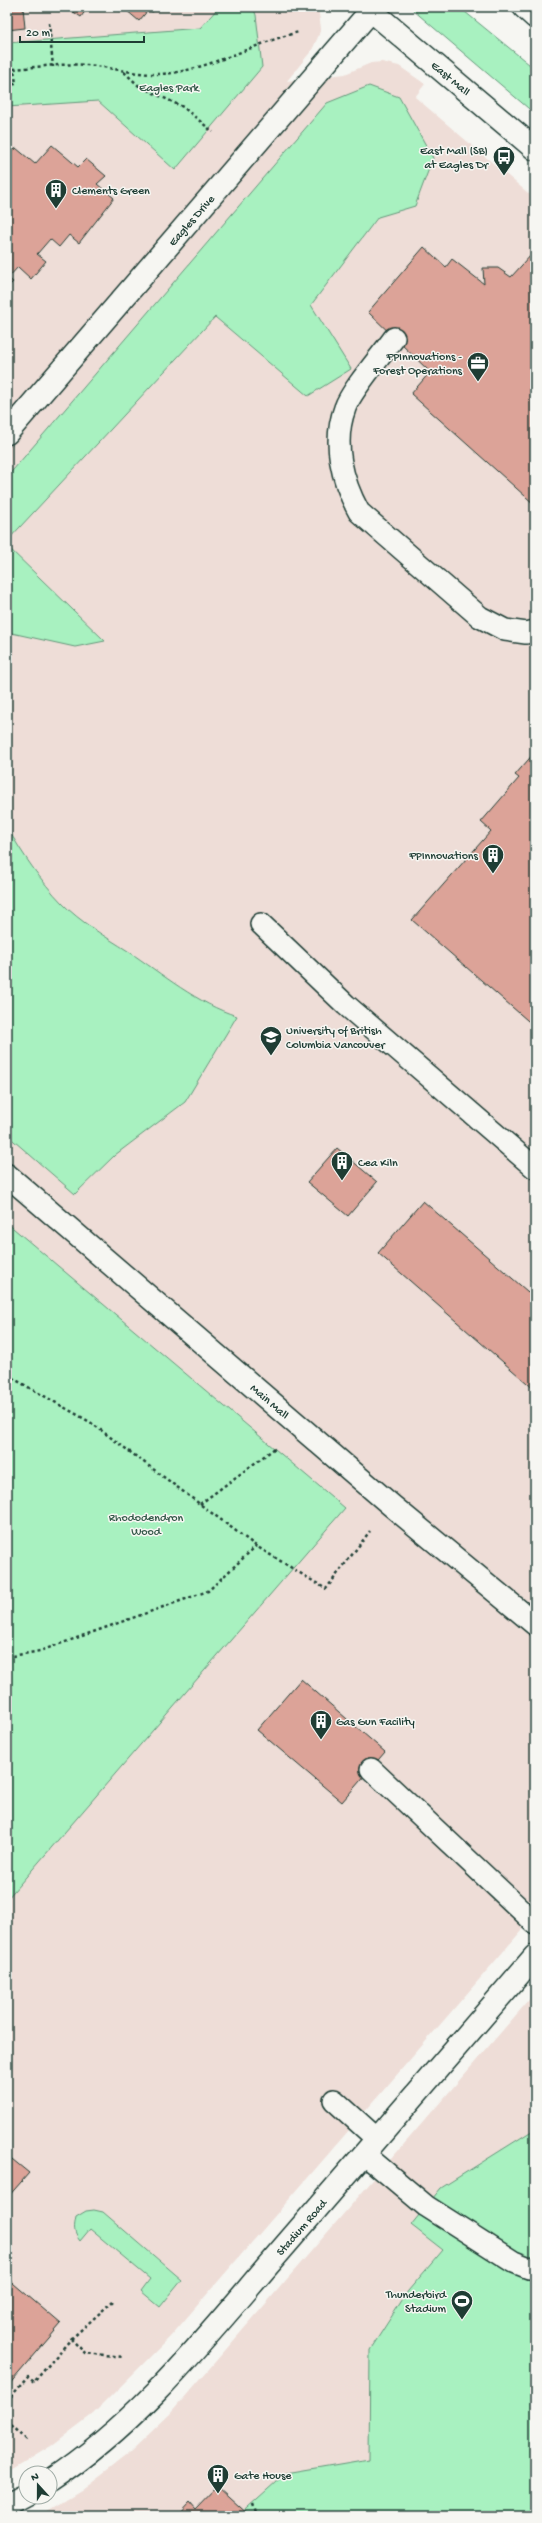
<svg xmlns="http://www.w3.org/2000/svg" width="542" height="2523" viewBox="0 0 542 2523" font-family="'Gochi Hand',sans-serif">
<rect width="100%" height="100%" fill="#f6f6f2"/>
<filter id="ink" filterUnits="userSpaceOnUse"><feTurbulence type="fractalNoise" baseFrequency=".025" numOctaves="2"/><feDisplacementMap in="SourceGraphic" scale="8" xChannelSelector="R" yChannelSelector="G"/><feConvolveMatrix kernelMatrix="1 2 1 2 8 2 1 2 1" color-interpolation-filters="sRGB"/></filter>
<g filter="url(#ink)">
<path fill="#eeddd7" d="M7,7H318L321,28L318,37L312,50L287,81L345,74L371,63L382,62L399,66L425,84L415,97L535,199V1915L170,2337L93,2414L51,2446L7,2473Z
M535,1993V2516H38L81,2490L128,2454L170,2414Z"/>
<path fill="#a8f1c0" stroke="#64977a" d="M219,7H253L256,15L262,67L175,170L98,101L7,107V43L200,28Z
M414,7H459L535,69V114L413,10Z
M369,86L399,97L433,158L415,206L378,217L311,305L351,369L308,396L215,317L7,541V477L327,103Z
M7,546L105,641L75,647L7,632Z
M7,827C23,855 40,880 62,903C80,922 106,937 128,951C162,974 198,1004 237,1016L185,1102L115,1155L75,1194L7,1135Z
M7,1223L345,1508L7,1899Z
M535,2129V2516H238L286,2473L369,2459L370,2350L408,2291L443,2250L411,2225L441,2188Z
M94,2210L103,2212L182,2280L160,2307L141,2291L150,2279L90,2229L80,2241C73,2232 74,2227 76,2217L86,2211Z"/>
<path fill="#dca398" stroke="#1f3d34" d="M7,7H23L25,28L7,30Z
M66,7H88L81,17Z
M115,7H159L152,12L149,9L139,21L126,10L120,11Z
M7,144L15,150L16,148L35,164L52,145L78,167L86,159L106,176L97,184L114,198L79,243L69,235L59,247L50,239L37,254L46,261L31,279L18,267L8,278L13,282L7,288Z
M424,247L446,267L452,259L484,284L483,268H498L511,277L532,254L535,257V505L411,394L430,372L368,312Z
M535,752V1027L412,920L491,831L481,822L519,778L515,775Z
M337,1148L377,1182L348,1216L307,1182Z
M423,1201L535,1298V1390L378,1253Z
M301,1679L385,1752L342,1802L257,1730Z
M7,2155L29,2173L7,2198Z
M7,2278L61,2324L7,2387Z
M218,2487L250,2516H178L190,2503L196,2510Z"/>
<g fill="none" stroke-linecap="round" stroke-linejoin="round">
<g stroke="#1f3d34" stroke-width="24">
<path id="service" d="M394,338C382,355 351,390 345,408C332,443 342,481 359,512L480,617L505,630L526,633L535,631
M261,924L346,1005L535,1168
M371,1769L535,1923
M334,2100L377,2139
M364,2154L426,2206L514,2262L529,2268L535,2267"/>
</g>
<g stroke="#1f3d34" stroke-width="25">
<path id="pedestrian" d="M7,1175L391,1505L535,1624"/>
</g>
<g stroke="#1f3d34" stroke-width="25">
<path id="minor" d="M7,433L374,7
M50,2481C140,2422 206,2337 276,2256C363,2156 449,2056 535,1956
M7,2505L26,2495"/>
</g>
<g stroke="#1f3d34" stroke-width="25">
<path id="tertiary" d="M367,7L535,149
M524,7L535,17"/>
</g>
<path stroke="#1f3d34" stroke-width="2.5" stroke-dasharray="3 3" stroke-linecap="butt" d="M49,23L53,67
M124,72L139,86L183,107L213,132
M7,85L16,84L14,69C38,67 64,63 87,65C111,67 135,75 160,74C205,72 254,43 299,32
M7,1235L8,1221
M7,1375L90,1422L256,1546L326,1589L370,1531
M200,1504L275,1448
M7,1657L40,1651L208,1591L256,1546
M71,2339L113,2301
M7,2401L28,2377L34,2382L71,2339L85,2353L124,2357
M7,2421L28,2441
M253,2504L257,2516"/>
<use href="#service" stroke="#f6f6f2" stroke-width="21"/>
<use href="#pedestrian" stroke="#f6f6f2" stroke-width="22"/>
<use href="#minor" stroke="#f6f6f2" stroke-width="22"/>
<use href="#tertiary" stroke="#f6f6f2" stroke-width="22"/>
</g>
</g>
<defs>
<g id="bus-pin" transform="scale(1.15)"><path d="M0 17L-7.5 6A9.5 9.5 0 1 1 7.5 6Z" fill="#1f3d34" stroke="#f6f6f2"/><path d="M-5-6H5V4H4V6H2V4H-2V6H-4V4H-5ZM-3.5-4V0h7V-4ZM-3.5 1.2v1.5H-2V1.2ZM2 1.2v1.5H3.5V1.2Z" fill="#fff"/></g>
<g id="building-pin" transform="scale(1.15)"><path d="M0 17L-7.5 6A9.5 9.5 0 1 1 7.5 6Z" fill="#1f3d34" stroke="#f6f6f2"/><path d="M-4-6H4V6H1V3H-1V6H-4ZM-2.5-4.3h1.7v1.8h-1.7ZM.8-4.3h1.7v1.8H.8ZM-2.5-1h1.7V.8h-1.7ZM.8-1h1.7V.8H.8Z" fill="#fff"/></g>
<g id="office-pin" transform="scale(1.15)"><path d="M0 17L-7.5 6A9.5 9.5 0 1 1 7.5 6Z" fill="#1f3d34" stroke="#f6f6f2"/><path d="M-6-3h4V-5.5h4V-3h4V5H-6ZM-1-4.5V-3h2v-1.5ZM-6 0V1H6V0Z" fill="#fff"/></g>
<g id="university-pin" transform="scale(1.15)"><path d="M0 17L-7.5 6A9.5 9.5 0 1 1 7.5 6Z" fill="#1f3d34" stroke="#f6f6f2"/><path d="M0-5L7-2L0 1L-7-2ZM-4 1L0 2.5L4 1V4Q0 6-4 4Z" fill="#fff"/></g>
<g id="stadium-pin" transform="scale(1.15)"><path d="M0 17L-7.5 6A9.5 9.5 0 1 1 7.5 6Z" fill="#1f3d34" stroke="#f6f6f2"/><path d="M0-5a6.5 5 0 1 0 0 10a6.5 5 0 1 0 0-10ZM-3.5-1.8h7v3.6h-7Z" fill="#fff"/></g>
</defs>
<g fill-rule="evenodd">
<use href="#bus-pin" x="504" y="157"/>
<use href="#building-pin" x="56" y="190"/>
<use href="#office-pin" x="478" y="363"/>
<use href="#building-pin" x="493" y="855"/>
<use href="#university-pin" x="271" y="1037"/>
<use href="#building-pin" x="342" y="1162"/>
<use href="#building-pin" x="321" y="1721"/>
<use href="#stadium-pin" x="462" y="2301"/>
<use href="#building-pin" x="218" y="2475"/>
</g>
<g text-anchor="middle" stroke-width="3" stroke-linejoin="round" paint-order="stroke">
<g font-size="12" fill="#1f3d34" stroke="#f6f6f2">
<text transform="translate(451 78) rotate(40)" y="4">East Mall</text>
<text transform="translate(191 220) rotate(-49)" y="4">Eagles Drive</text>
<text transform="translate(270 1401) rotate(41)" y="4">Main Mall</text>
<text transform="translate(301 2227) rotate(-49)" y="4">Stadium Road</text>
</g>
<g font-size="12" fill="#345849" stroke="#f6f6f2">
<text x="169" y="91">Eagles Park</text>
<text x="146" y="1521">Rhododendron<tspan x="146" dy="14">Wood</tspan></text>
</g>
<g font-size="12" fill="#1f3d34" stroke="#f6f6f2" text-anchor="start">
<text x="488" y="154" text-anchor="end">East Mall (SB)<tspan x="488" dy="14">at Eagles Dr</tspan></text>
<text x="72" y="194">Clements Green</text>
<text x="462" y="360" text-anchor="end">FPInnovations -<tspan x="462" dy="14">Forest Operations</tspan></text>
<text x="478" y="859" text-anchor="end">FPInnovations</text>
<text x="286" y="1034">University of British<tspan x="286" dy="14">Columbia Vancouver</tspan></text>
<text x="358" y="1166">Cea Kiln</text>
<text x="336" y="1725">Gas Gun Facility</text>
<text x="446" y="2298" text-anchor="end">Thunderbird<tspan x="446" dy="14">Stadium</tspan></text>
<text x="234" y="2479">Gate House</text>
</g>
</g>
<rect width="542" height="2523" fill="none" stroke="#f6f6f2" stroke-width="24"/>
<rect x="12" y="12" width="518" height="2499" fill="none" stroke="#1f3d34" stroke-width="1.5" filter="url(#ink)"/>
<g transform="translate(38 2485) rotate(339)"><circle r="19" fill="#f6f6f2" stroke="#a0aca6"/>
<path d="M0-3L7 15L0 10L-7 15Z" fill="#1f3d34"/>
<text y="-6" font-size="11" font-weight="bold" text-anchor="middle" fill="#1f3d34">N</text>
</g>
<path d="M20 36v6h124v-6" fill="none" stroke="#1f3d34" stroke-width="2"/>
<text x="26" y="36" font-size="12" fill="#1f3d34" stroke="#f6f6f2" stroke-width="3" paint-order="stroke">20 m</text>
</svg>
